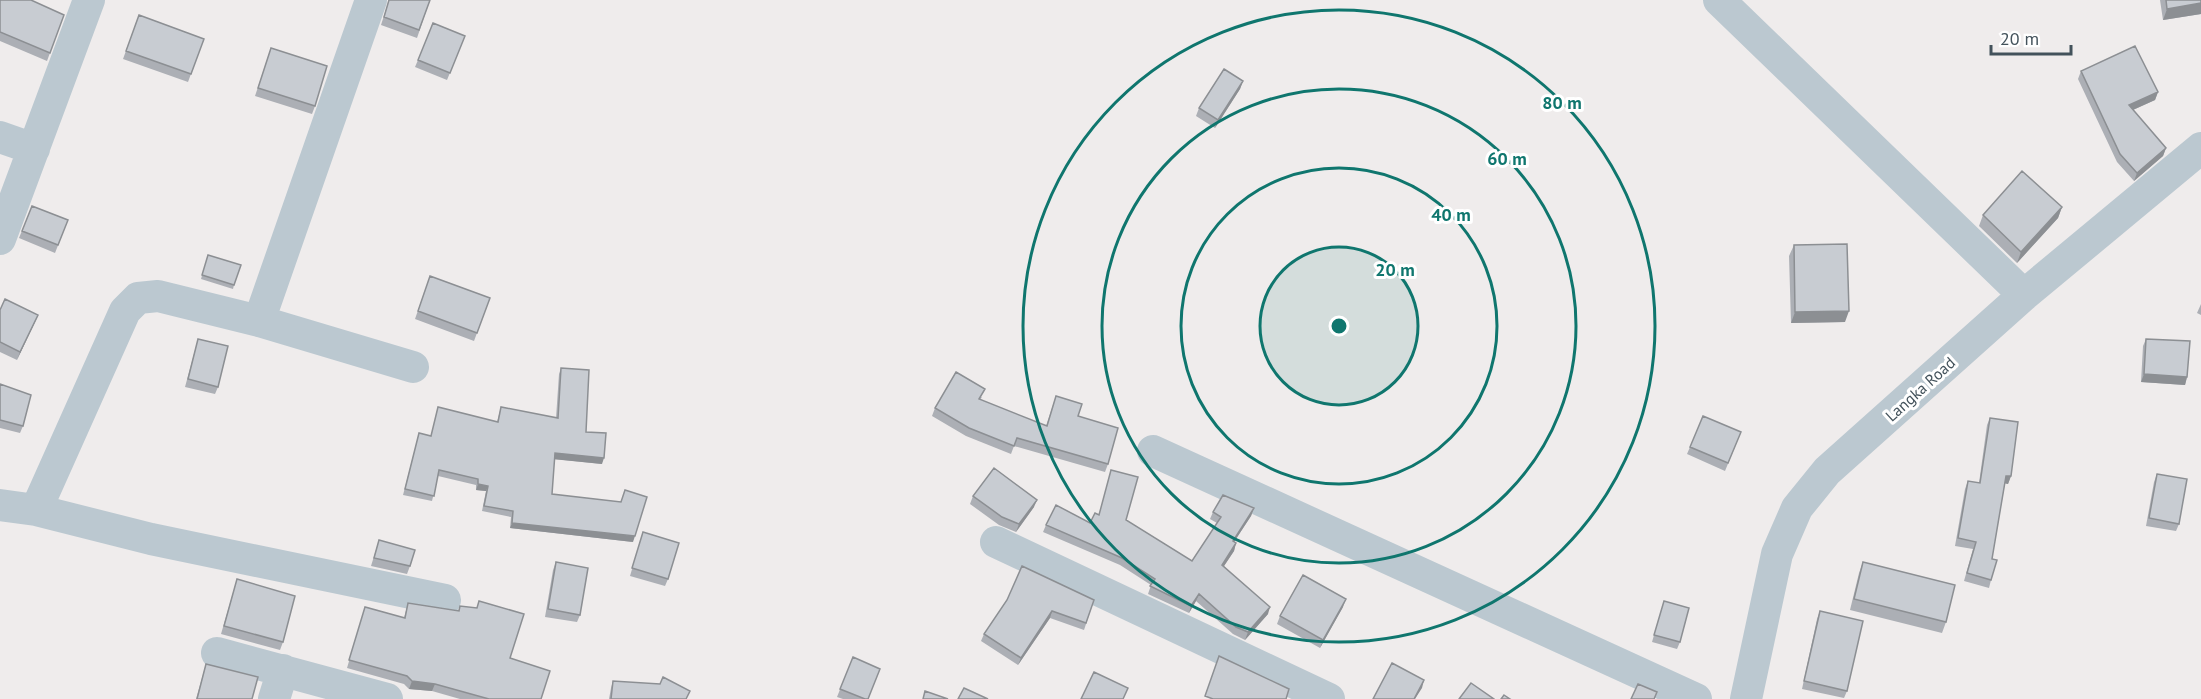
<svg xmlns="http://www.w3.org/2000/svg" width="2201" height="699" viewBox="0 0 2201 699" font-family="'PT Sans',sans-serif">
<rect width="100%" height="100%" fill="#efecec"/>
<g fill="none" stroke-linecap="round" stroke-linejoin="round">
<path stroke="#bbc8d0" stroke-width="32" d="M1719,0L2024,295
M0,137L34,149
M0,239L89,0
M259,321L371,0
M1153,451L1696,699
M0,505L36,510L151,539L445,600
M36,510L125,311L138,298L158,296L259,321L413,367
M996,542L1329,699
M217,653L387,699
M274,699L283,670
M1746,699L1777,554L1797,508L1827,471L2024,295L2201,148"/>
</g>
<path fill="#acafb5" d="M0,0L64,15L47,61L0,41Z
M389,0H430L417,38L381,25Z
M2160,0H2201V14L2163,20Z
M139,15L204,39L188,82L123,59Z
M465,36L447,80L415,67L418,60Z
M271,48L315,106L312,114L255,96Z
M2081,71L2158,92L2155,100L2133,110L2166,148L2163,156L2134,181L2117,162L2078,79Z
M1243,81L1240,89L1215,128L1196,116L1199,108Z
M32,206L68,220L55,253L19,238Z
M2062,207L2058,218L2017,263L1979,226L1983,215Z
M1794,245L1845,322L1791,323L1789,256Z
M208,255L234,285L233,289L201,279Z
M430,276L490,298L474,341L415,319Z
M2201,304V315L2197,313Z
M0,310L38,315L17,360L0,352Z
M198,339L218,387L215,394L185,387Z
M2146,339L2187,377L2185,385L2141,382L2143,346Z
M561,368L586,432L602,464L554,459L552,494L633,542L510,528L511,517L482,511L486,491L476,490V485L438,476L432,501L403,495L419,433L431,436L438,407L497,422L501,407L556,418L559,374Z
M0,384L23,426L20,433L0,428Z
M1056,396L1078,416L1108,464L1105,472L1014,446L1011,454L966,436L932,416L935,408L982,397L980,400L1046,426Z
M1990,418L2011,476L2008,484L2005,483L1992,559L1991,580L1989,588L1964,581L1973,549L1955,546L1965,489L1968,481L1979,483L1987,425Z
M1741,432L1725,471L1687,454L1690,447Z
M1111,470L1126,520L1192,561L1217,523L1210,519L1213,512L1254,508L1251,516L1234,542L1236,543L1234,551L1224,566L1268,614L1245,640L1233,634L1196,601L1189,613L1148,594L1151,585L1120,565L1043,532L1046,525L1090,523L1099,515Z
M2157,474L2179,524L2176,531L2146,526L2154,482Z
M973,496L1034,507L1016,532L999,525L970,504Z
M643,532L668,579L665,586L630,576Z
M379,540L410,566L407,574L371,566Z
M556,562L580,615L577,622L545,617L553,570Z
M1863,562L1946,622L1942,633L1850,610L1859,573Z
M237,579L283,642L280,650L221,634Z
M1007,600H1094L1084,630L1050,618L1018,665L981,641L984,634Z
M1664,601L1680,642L1677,649L1652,642Z
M408,603L458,611L460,606L510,658L541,699H460L432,691L409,689L404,684L347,668L365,607L404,618Z
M1343,607L1320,648L1277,624L1280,616Z
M1820,611L1847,691L1844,698L1802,689L1817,619Z
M853,657L868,699H843L837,697Z
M206,664L252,699H196Z
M613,681L687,699H609L611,688Z"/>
<path fill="#8c8f93" d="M2201,3V14L2163,20L2167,9Z
M1243,81L1240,89L1215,128L1218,120Z
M2158,92L2155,100L2126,113L2129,105Z
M2166,148L2163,156L2134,181L2137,173Z
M2062,207L2058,218L2017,263L2021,252Z
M1849,311L1845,322L1791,323L1795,312Z
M38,315L35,322L17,360L20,352Z
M2144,374L2187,377L2185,385L2141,382Z
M555,453L604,458L602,464L552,459Z
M2006,476H2011L2008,484L2003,483Z
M478,484L488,486L486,491L476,490Z
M1037,500L1034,507L1016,532L1019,524Z
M1254,508L1251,516L1230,548L1233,541Z
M512,523L635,536L633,542L510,528Z
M1236,543L1234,551L1220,572L1222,565Z
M1199,594L1196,601L1189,613L1191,606Z
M1346,599L1343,607L1320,648L1323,640Z
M1270,607L1268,614L1245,640L1248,632Z
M1052,611L1050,618L1018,665L1021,658Z
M1424,680L1422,688L1415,699H1414Z
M412,681L435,684L432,691L409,689Z"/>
<path fill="#c8ccd2" stroke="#8c8f93" stroke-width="1.5" d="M0,0H31L64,15L50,53L0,32Z
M389,0H430L419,30L384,17Z
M2166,0H2201V3L2167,9Z
M139,15L204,39L191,74L126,51Z
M433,23L465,36L450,73L418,60Z
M2135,46L2158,92L2129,105L2166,148L2137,173L2120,154L2081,71Z
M271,48L327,66L315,106L258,88Z
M1224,69L1243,81L1218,120L1199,108Z
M2022,171L2062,207L2021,252L1983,215Z
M32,206L68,220L58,245L22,231Z
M1847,244L1849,311L1795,312L1794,245Z
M208,255L241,265L234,285L202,275Z
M430,276L490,298L477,333L418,311Z
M5,299L38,315L20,352L0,342V310Z
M198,339L228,346L218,387L188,379Z
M2146,339L2190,341L2187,377L2144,374Z
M561,368L589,370L586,432L606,433L604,458L555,453L552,494L621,502L625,490L647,497L635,536L512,523L513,511L484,506L488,486L478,484V479L439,470L434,496L405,489L419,433L431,436L438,407L498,422L501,407L558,418Z
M956,372L985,389L979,399L1047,426L1056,396L1082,404L1078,416L1118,428L1108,464L1017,438L1014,446L969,428L935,408Z
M0,384L31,395L23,426L0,420Z
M1703,416L1741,432L1728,463L1690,447Z
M1990,418L2018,422L2011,476H2006L1992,559L1997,560L1991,580L1967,573L1976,542L1958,538L1968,481L1980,483Z
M994,468L1037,500L1019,524L1002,517L973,496Z
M1111,470L1138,477L1126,520L1192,561L1221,517L1213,512L1223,495L1254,508L1233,541L1236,543L1222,565L1270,607L1248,632L1236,627L1199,594L1191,606L1150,586L1155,579L1122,558L1046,525L1056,505L1090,523L1095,513L1099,515Z
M2157,474L2187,479L2179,524L2149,518Z
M643,532L679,543L668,579L632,568Z
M379,540L415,550L410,566L374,558Z
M556,562L588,568L580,615L548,609Z
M1863,562L1955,585L1946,622L1854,599Z
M1022,566L1094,600L1086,623L1052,611L1021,658L984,634L1007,600Z
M1303,575L1346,599L1323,640L1280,616Z
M237,579L295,596L283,642L224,626Z
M479,601L524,614L510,658L550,671L541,699H489L435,684L412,681L407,676L349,660L365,607L405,618L408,603L459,611L460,606L477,608Z
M1664,601L1689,608L1680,642L1654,635Z
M1820,611L1863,621L1847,691L1804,681Z
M1219,656L1289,689L1286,699H1213L1205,696Z
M853,657L880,669L868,699H865L840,689Z
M1392,663L1424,680L1414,699H1373Z
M206,664L258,677L252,699H197Z
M1094,672L1128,688L1123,699H1081Z
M663,677L690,691L686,699H611L613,681L660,684Z
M1471,683L1494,699H1459Z
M1638,684L1657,692L1654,699H1631Z
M964,688L988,699H958Z
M925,691L948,699H923Z
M1504,695L1510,699H1501Z"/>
<circle cx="1339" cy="326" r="79" fill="#0f766e" fill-opacity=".12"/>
<g fill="none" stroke="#0f766e" stroke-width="3">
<circle cx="1339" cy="326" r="79"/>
<circle cx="1339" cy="326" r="158"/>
<circle cx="1339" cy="326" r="237"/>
<circle cx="1339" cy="326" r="316"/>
</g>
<g text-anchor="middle" stroke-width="6" stroke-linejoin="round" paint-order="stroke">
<g font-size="16" fill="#43525b" stroke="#fff">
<text transform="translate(1920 389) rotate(-42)" y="6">Langka Road</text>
</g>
</g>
<circle cx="1339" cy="326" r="9" fill="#0f766e" stroke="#fff" stroke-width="3"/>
<g font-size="18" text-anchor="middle" font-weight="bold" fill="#0f766e" stroke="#fff" stroke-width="6" stroke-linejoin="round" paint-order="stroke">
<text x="1562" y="109">80 m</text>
<text x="1507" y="165">60 m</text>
<text x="1451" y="221">40 m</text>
<text x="1395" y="276">20 m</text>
</g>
<path d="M1991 45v9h80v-9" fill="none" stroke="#43525b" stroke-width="3"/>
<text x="2000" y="45" font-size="18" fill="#43525b" stroke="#ffffff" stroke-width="4.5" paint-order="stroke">20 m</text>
</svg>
